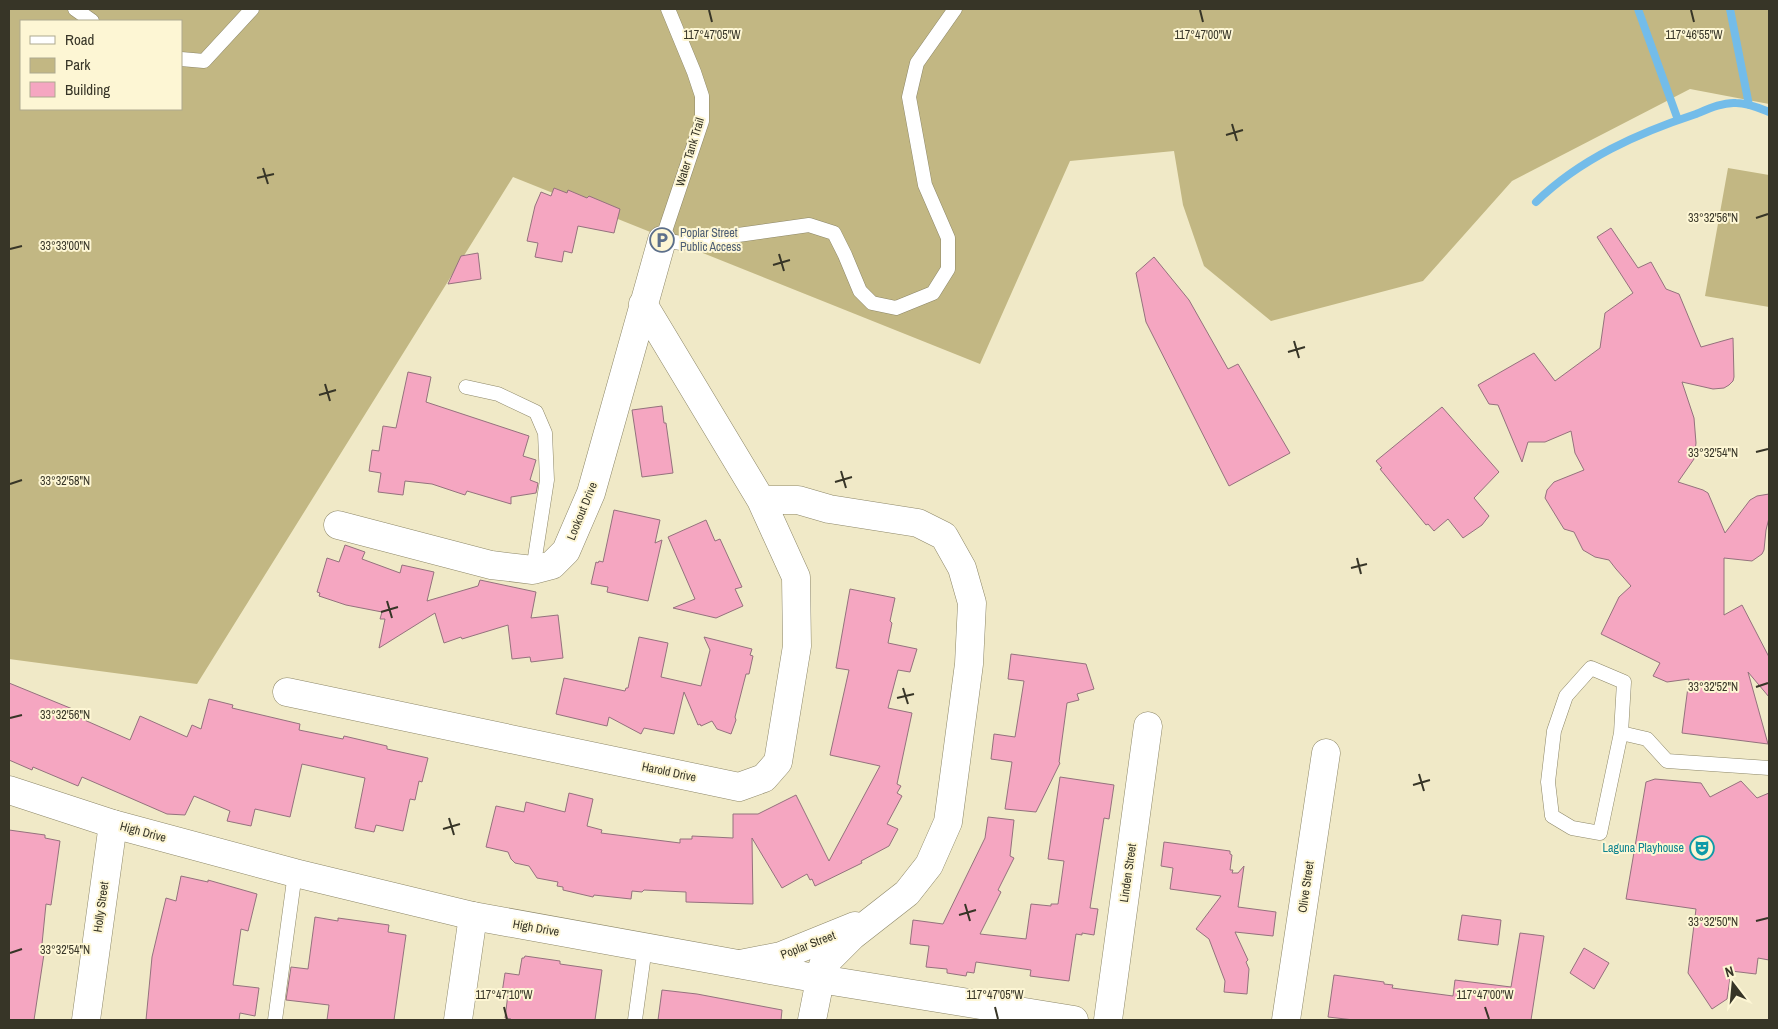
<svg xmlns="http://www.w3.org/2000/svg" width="1778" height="1029" viewBox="0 0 1778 1029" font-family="'Archivo Narrow',sans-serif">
<rect width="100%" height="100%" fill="#f0e9c7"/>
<path fill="#c2b783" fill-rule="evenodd" d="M9,9H1769V104L1690,89L1512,181L1423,281L1271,321L1204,266L1183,205L1174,151L1070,161L980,364L513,177L197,684L9,659ZM21,21H181V109H21Z
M1728,168L1769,175V307L1705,296Z"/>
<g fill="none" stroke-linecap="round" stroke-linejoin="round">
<path stroke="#73bce9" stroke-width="8" d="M1638,9L1678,120
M1730,9L1749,105
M1536,202C1580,159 1638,133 1696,114C1708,109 1723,102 1736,103C1748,103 1759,108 1769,112"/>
</g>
<path fill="#f5a6c1" stroke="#94727d" d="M554,188L567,193L568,190L587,198L589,196L620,209L614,233L578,226L572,253L564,251L562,262L535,257L538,243L527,241L535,206L541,192L551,196Z
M1611,228L1638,268L1651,262L1666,289L1679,294L1701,347L1733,338L1734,377L1733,381L1729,385L1724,388L1713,389L1682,382L1694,418L1696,443L1694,459L1678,482L1703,490L1708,493L1725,533L1750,500L1757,496L1769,494V518L1766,530L1764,550L1762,554L1752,561L1724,558V615L1742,605L1769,657V697L1748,672L1768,744L1682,733L1689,679L1667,682L1653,676L1660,663L1601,634L1619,597L1631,586L1616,569L1609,560L1595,557L1583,550L1574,532L1564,529L1545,498L1547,490L1554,482L1584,470L1575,453L1571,431L1545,442H1528L1522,462L1498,405L1489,404L1478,385L1534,353L1555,381L1600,348L1605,313L1633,293L1597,237Z
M478,253L481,279L448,284L461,256Z
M1154,257L1189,300L1228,369L1238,364L1290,453L1229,486L1146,322L1136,273Z
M408,372L431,377L426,402L529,436L523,456L536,460L530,480L538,483L536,493L511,497V504L467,491L465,495L432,484L405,481L403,495L378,492L381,473L369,471L372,450L379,451L383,426L396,428Z
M662,406L664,423H666L673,473L642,477L632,410Z
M1442,407L1499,472L1474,498L1489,516L1482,525L1463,538L1448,519L1434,531L1428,524L1426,525L1380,469L1382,468L1376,461Z
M614,510L660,520L655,543L662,540L648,601L607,592L608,587L591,584L596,562L598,563L599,561L603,562Z
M706,520L715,541L720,539L742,587L735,589L743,606L716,618L673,608L695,599L668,537Z
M345,545L365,552L362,559L400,573L402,565L434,572L427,601L478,586L480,580L536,592L531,618L558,615L563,658L531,662L530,657L512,659L508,625L462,639L461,637L444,643L435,613L379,648L385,619H380L382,612L346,605L319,596L320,593L317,592L327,558L339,562Z
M850,589L895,598L890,621L892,623L888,643L917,649L910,672L898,670L888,708L912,713L897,784L901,786L897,793L902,796L887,824L898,829L889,846L861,861L862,863L815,886L812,879L810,880L807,874L782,888L752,838L753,904L686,902V892L644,890L642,892L632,891L631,899L594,895L593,897L563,890V887L557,886L558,882L537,878L529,866L515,863L511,859L508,852L486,847L496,806L524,812L526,802L565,812L569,793L593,799L587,826L602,830L601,833L680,843V839H692V836L733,838V814H758L796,795L829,861L880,766L830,755L849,670L836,668Z
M639,637L668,643L661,677L701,686L710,650L704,637L752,649L750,655L753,656L749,674H746L735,717L736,720L731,734L717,729L712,721L701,726L700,724L698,725L684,692L674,734L644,728L641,734L609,717L607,726L556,714L564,678L625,691L626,688H628Z
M1011,654L1086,664L1094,689L1077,694L1079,700L1067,703L1059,762L1060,763L1036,812L1005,809L1012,762L991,759L994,734L1015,737L1024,681L1008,679Z
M9,683L75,710L73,715L130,740L140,716L187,737L192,725L201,729L209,699L233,705L232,708L300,724L299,730L343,739L344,736L387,746V749L428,758L422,782L419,781L415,800L410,799L403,831L376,825L374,832L355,828L365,778L302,764L290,817L255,809L251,826L227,821L230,811L194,796L185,815L167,814L82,777L78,786L33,767L32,770L9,760Z
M1060,777L1114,785L1109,819L1104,818L1090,908L1098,909L1094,935L1082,933V935L1076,934L1069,981L1030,976L1031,970L976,962L974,973L967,972L966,976L947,973V969L926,967L929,946L910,944L913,920L943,924L985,838L988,817L1014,820L1010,856L1014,858L998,890L1001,892L980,934L1026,939L1031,904L1051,906V904H1058L1064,861L1048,859Z
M1655,779L1701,783L1710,797L1741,781L1757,798L1769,793V960L1758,958L1756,974L1731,971L1727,999L1712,1009L1688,973L1696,909L1626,899L1646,782Z
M9,830L45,835V838L60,841L51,905L46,904L41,954H44L34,1020H9Z
M1164,842L1230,851V854L1232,855L1230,870H1233L1232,873H1238L1244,866L1238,907L1276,912L1273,936L1235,932L1248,960L1246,962L1249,969L1247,994L1224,992L1225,981L1209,939L1196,929L1221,896L1170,889L1173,868L1161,866Z
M181,876L208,882V880L257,894L248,931L241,929L233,985L259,988L255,1016L240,1013L239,1020H146L152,957L166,898L176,901Z
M1462,915L1501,920L1498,945L1458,940Z
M315,917L338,921V918L389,925L388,932L406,935L394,1020H327L329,1005L286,1000L291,967L308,969Z
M1520,933L1544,936L1531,1020H1354L1328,1017L1334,975L1384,982V984L1393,985L1392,988L1453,996L1455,980L1511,987Z
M1584,948L1609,963L1594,989L1570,973Z
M525,956L560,961V964L602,970L595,1020H510L511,1019L505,1018L508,994L502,993L505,973L519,975L522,958H524Z
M662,990L697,994L782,1010L781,1020H658Z"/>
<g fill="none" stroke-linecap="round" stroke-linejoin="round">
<g stroke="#8d8768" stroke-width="15">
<path id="lane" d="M75,9L92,21
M668,9L694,72L702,96V121L662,240L681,243L809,225L834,233L845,255L860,291L872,303L896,308L933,293L948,269V238L925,185L909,97L917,63L955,9
M181,59L204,61L252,9
M466,387L498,394L536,412L545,433L547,480L533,570
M1591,668L1624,682L1621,733L1600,833L1572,828L1552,816L1548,782L1554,731L1566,696Z
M1621,733L1647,739L1667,761L1769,768
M275,1020L295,873
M635,1020L645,947"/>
</g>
<g stroke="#8d8768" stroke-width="29">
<path id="street" d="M643,304L761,500H798L829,509L918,523L944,536L962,568L972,603L969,664L948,822L929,865L907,893L852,936L823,965L812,1020
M338,525L491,565L533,570L552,565L566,551L591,493L662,240
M287,692L739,787L764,778L778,762L797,646L796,577L761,500
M740,964L781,956L855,926
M86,1020L113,824
M458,1020L473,916
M1108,1020L1148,726
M1286,1020L1326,753"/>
</g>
<g stroke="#8d8768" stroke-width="29">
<path id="secondary" d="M9,790L113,824L295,873L473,916L820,979L1074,1020"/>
</g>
<use href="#lane" stroke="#fff" stroke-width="14"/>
<use href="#street" stroke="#fff" stroke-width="28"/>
<use href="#secondary" stroke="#fff" stroke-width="28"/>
</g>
<path fill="none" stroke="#373527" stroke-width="2" d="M709,10L712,22M1200,10L1203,22M1691,10L1694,22M1232,124L1237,141M1226,135L1243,130M263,168L268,184M257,178L274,174M1756,218L1768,214M10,249L22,246M779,254L784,271M773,265L790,260M1294,341L1299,358M1288,352L1305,347M325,384L330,401M319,395L336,390M1756,452L1768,449M841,471L846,488M835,482L852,477M10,484L22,480M1357,558L1361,574M1351,568L1367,564M387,601L392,618M381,612L398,607M1756,687L1768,683M903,688L908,704M897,698L914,694M10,718L22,715M1419,774L1424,791M1413,785L1430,780M449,818L454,835M443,829L460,824M965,904L970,921M959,915L976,910M1756,921L1768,918M10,953L22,949M504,1007L507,1019M995,1007L998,1019M1485,1007L1489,1019"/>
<defs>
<g id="parking-ring" transform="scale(1.25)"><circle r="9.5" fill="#fdf6d4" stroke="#5c6f8a" stroke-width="1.5"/><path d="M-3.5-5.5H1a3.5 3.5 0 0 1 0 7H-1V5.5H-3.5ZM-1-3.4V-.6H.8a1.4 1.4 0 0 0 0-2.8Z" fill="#5c6f8a"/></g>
<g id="theatre-ring" transform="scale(1.25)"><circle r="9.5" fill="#fdf6d4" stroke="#0f9aa8" stroke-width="1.5"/><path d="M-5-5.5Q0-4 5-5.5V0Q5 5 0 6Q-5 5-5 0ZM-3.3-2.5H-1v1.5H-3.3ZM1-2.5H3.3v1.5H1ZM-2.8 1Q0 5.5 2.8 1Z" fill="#0f9aa8"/></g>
</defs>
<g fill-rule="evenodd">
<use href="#parking-ring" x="662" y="240"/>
<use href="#theatre-ring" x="1702" y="848"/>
</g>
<g text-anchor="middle" stroke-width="4" stroke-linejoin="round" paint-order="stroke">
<g font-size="12" fill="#373527" stroke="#fdf6d4">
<text transform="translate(690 152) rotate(-73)" y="4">Water Tank Trail</text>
<text transform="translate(582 511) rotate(-68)" y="4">Lookout Drive</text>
<text transform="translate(669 772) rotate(12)" y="4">Harold Drive</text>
<text transform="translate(143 832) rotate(15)" y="4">High Drive</text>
<text transform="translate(1128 873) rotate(-82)" y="4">Linden Street</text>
<text transform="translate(1306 887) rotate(-82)" y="4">Olive Street</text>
<text transform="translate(101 907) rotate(-82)" y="4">Holly Street</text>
<text transform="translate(536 928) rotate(10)" y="4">High Drive</text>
<text transform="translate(808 945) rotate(-21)" y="4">Poplar Street</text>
</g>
<g font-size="12" fill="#4e5e75" stroke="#fdf6d4" text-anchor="start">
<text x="680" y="237">Poplar Street<tspan x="680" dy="14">Public Access</tspan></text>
</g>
<g font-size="12" fill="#0d838f" stroke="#fdf6d4" text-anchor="end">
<text x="1684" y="852">Laguna Playhouse</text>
</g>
</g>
<g font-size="12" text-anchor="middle" fill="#373527" stroke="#fdf6d4" stroke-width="4" stroke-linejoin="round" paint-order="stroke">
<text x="712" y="39">117°47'05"W</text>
<text x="1203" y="39">117°47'00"W</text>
<text x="1694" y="39">117°46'55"W</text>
<text x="1713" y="222">33°32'56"N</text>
<text x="65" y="250">33°33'00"N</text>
<text x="1713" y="457">33°32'54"N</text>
<text x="65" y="485">33°32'58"N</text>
<text x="1713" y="691">33°32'52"N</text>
<text x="65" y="719">33°32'56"N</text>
<text x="1713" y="926">33°32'50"N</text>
<text x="65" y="954">33°32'54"N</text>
<text x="504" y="999">117°47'10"W</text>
<text x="995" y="999">117°47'05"W</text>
<text x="1485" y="999">117°47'00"W</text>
</g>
<rect width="1778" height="1029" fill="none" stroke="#373527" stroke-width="20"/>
<rect x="20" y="20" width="162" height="90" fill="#fdf6d4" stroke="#aea98f"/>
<rect x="30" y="36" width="25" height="8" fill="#ffffff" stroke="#aea98f"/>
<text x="65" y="45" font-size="15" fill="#373527">Road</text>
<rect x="30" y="58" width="25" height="15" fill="#c2b783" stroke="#aea98f"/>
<text x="65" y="70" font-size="15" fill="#373527">Park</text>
<rect x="30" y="82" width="25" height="15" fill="#f5a6c1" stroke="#aea98f"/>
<text x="65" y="95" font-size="15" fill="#373527">Building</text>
<g transform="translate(1733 984) rotate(344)" stroke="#fdf6d4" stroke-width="4" paint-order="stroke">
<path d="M0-4L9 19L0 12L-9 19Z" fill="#373527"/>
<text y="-8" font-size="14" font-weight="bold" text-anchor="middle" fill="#373527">N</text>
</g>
</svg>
